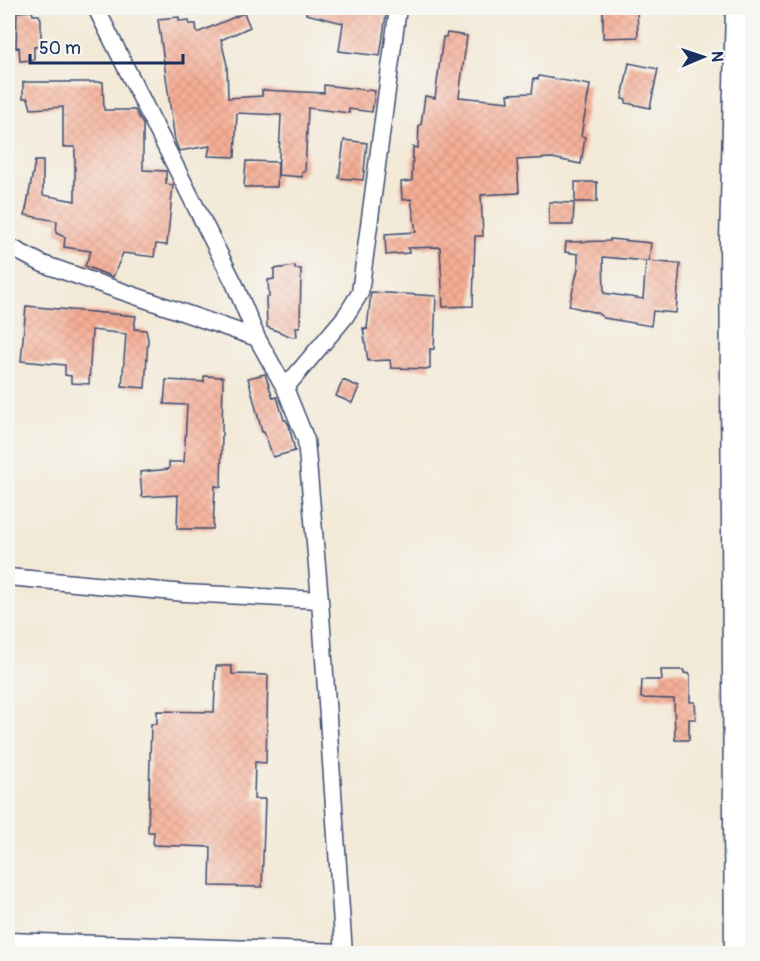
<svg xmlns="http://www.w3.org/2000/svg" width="760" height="961" viewBox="0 0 760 961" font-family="Pangolin,sans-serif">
<defs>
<pattern id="building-cross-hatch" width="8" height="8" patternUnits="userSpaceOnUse" patternTransform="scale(1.5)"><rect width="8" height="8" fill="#f6ae95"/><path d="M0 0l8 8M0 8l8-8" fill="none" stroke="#d29683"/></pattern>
</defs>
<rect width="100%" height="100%" fill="#f6f6f2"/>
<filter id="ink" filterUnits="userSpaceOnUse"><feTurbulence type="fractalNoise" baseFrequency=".0167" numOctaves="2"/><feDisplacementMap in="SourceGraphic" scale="12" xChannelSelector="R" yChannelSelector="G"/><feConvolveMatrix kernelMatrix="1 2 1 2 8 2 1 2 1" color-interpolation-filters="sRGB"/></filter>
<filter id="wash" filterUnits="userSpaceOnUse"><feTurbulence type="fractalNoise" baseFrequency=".008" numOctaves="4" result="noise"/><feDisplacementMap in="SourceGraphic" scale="24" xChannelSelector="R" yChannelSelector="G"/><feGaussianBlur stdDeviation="1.35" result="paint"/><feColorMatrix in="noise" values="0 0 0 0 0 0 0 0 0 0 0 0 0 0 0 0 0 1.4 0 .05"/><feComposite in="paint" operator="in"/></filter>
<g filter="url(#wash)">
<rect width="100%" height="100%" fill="#f3e9d7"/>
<g id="blocks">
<path fill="url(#building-cross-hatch)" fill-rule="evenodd" d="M307,8H387L380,56L339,51L343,23L306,14Z
M603,8H637L638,37L603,38Z
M32,11L33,15H39L41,19V46L34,47V60L20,61L19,47L16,48L17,12Z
M244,13L250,27L221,40L227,65L228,98L262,96V90L324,93V85L375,91L372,112L349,109V113L308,108L305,172H302V177L278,175L281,115L237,113L235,157L208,156L210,146L179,151L175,141L158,19L179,17V21L189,20V24H196L197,33Z
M447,33L467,36L459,97L509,102L508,94L532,93L534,78L538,79L539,76L590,85L581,136L585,137L581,164L552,158L517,160L519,193L481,195L483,236H475L473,306L443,307L440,247L408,248L409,253L386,255L385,234L416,232L411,199L402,200L401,182L412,181L413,147L418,148L419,125H421L425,96L435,98L443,37H446Z
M629,63L658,69L650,108L626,103V100L622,99Z
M23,82H103L104,110H135L143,125V170L166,171V184L173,185L167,245L156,244L154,257L123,253L113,277L85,266L91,251L64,247L65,237L56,233L57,221L25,215L35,161H43V195L75,201V147H63V107L31,109L28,98H23Z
M344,140L367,143L363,180L339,178Z
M246,161L278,162L277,187H244Z
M575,182H597V202H575Z
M549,202L574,203L573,225H549Z
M610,239L651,243L649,261L680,264L676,313L653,311L651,326L604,318L597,313L569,306L578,269V254L565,252L566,242L610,241ZM603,257L646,261L643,299L604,293Z
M295,266V269H301L300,327H296L297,336L292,337L267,327L266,297H269L268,280L274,279V269Z
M371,292L436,296L434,349H430V369L391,368L390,360L368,361L363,328L367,329Z
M26,306L136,316L134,329L146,330L148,339L145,388L122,386L126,334L92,330L89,384L71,383V376L65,375V365L21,361Z
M265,374L273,398L277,397L284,420H286L289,425L295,451L273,457L264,432H262L248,378Z
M204,376L223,377L221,487L215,486L213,529H177L178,495L142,497L140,472L169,469V462H184L187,405L164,404L166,380L204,382Z
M343,380L359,387L352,403L336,396Z
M216,666H232V674L268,675L266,763L255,762L254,799H265L262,887L210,886L211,847L153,845L154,832H148L151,724H157V711L214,712Z
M661,670H684V673L690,674V702H695L696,719H689V740H675L674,699L641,698L642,680H662Z"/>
</g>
</g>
<g filter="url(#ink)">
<use href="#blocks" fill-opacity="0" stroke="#3b4b70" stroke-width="1.5"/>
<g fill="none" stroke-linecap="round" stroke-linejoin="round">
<g stroke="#3b4b70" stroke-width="19">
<path id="minor" d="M96,8L235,285L257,338L285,388L306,440L320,600L344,954
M8,246L43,264L257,338
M285,388L345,317L360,293L398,8
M8,577L185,593L320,600
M8,941L343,952"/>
</g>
<g stroke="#3b4b70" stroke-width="31">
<path id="trunk" d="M739,954L734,241L740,8"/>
</g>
<use href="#minor" stroke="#fff" stroke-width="16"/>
<use href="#trunk" stroke="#fff" stroke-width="28"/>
</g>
</g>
<rect width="760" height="961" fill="none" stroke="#f6f6f2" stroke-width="30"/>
<g transform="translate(703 57) rotate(88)" stroke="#f6f6f2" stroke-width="4.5" paint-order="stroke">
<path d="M0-4.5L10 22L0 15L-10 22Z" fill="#1b2f5e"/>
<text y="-9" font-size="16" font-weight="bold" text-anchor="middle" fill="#1b2f5e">N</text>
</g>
<path d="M30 54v9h153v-9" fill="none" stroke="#1b2f5e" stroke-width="3"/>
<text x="39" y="54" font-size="18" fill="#1b2f5e" stroke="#f6f6f2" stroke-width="4.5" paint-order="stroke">50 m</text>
</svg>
